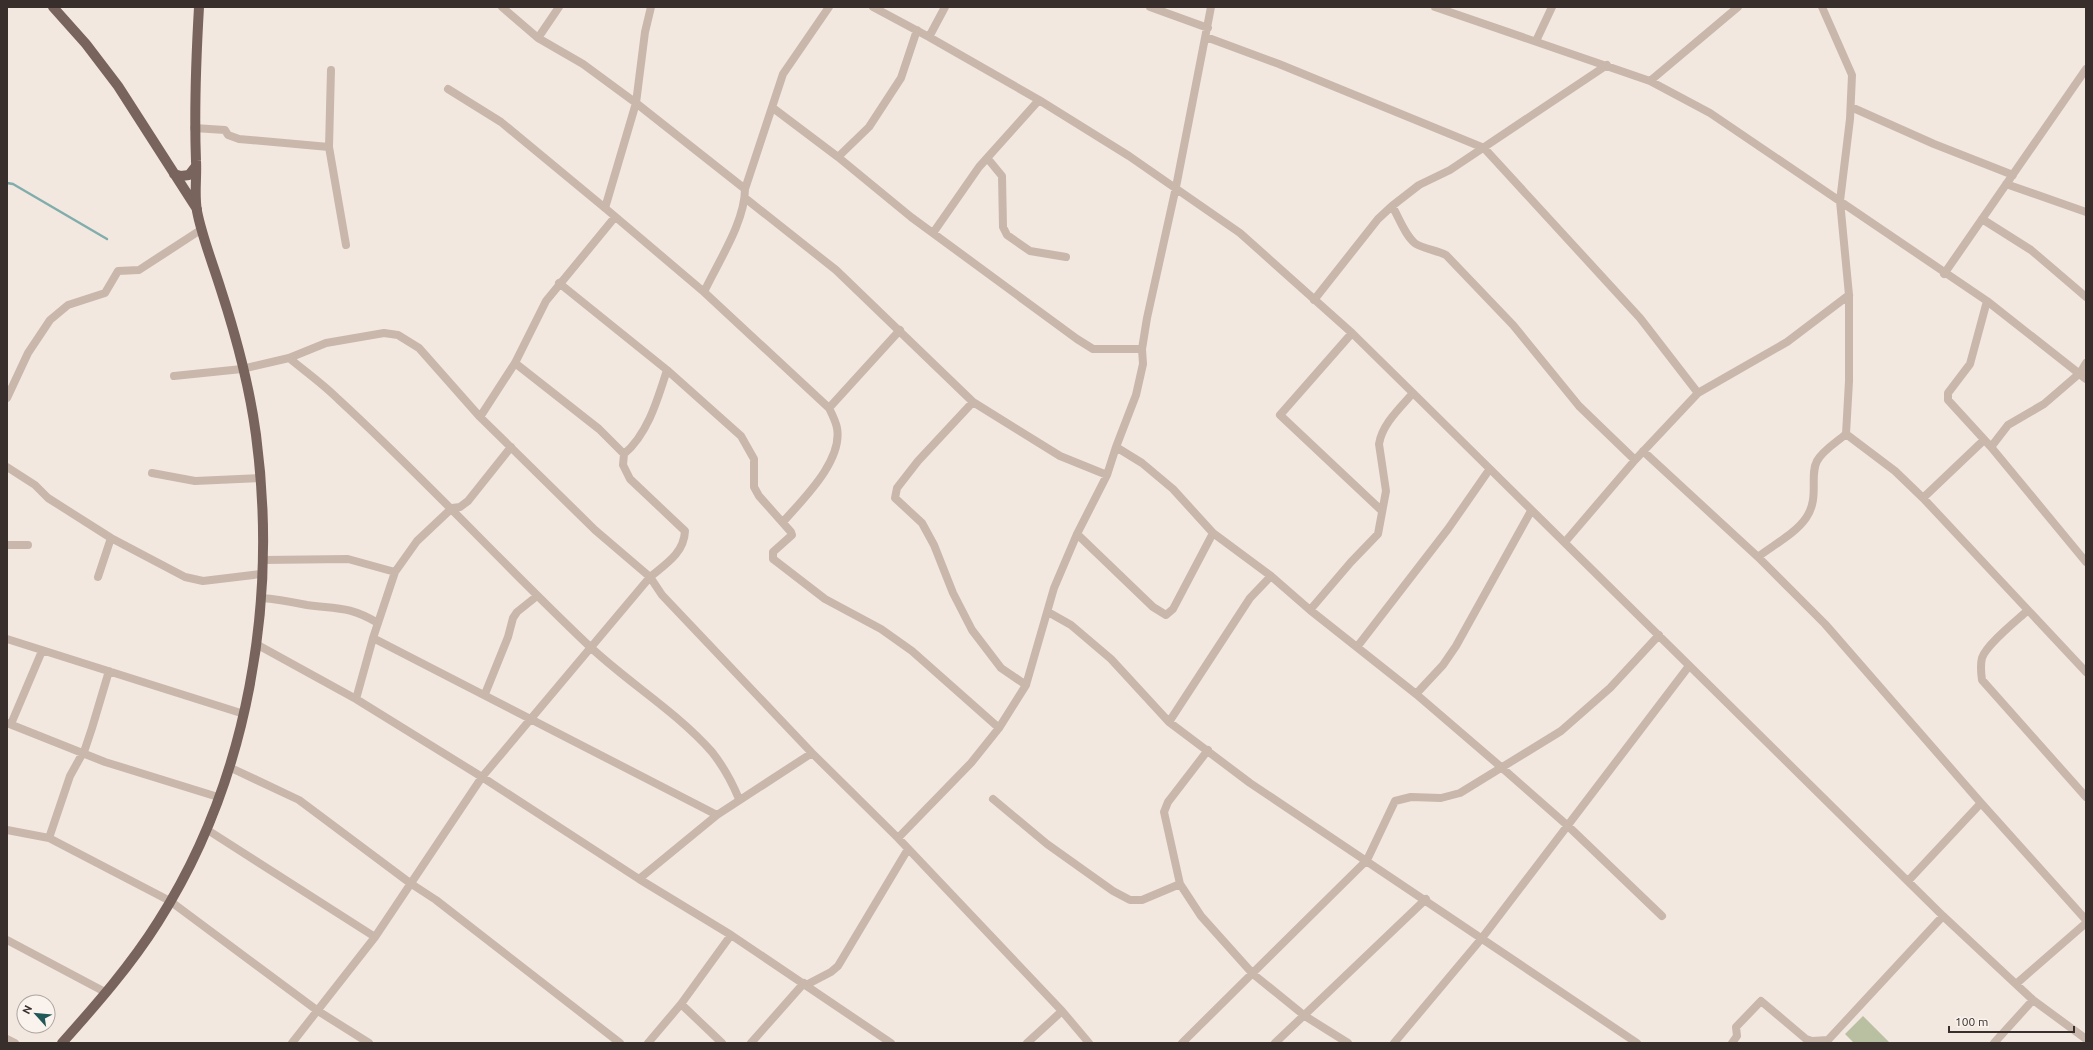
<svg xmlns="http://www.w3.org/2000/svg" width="2093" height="1050" viewBox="0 0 2093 1050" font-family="Ubuntu,sans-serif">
<rect width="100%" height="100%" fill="#f2e8e0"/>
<path fill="#b8c0a1" d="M1863,1016L1890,1043H1854L1845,1034Z"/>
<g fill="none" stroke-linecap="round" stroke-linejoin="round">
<path stroke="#81adac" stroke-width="2.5" d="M7,183L13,184L107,239"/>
<path stroke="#c9b7ac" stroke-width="8" d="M502,7L538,38L583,64L636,103L745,189
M873,7L929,37L1039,100L1129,156L1240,233L1352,333L1413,393L1943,916L2033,1000L2086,1039
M1150,7L1208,28
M1435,7L1650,81L1710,113L1987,301L2086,379
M929,37L945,7
M1206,37L1279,64L1484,148L1640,318L1698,393
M538,38L559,7
M1536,41L1552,7
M331,70L329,147L346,245
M1650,81L1738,7
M448,89L501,122L605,208L704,292L829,408C832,414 836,422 837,428C843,461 803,499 783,522
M1851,107L1934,144L2013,175
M773,108L838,157L911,217L1077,339L1093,349H1142
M194,128L225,130L228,135L239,139L329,147
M838,157L869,127L901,78L917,30
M988,159L1002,176L1003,227L1007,235L1030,251L1066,257
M2006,184L2086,212
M745,198L836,270L973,402L1060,456L1107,475
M1392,206C1399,217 1405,236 1416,244C1422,248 1438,251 1446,255L1513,325L1579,406L1635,460
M605,208L636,103L645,32L651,7
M1982,219L2031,250L2086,297
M933,233L979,167L1039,100
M1944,274L2086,69
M559,283L667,370L741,436L754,459V487L759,496L791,532L792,535L773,552V559L777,562L825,599L881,629L912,651L999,728
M704,292C718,262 745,222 745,189L783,74L829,7
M1314,300L1378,219L1392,206L1419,185L1450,170L1607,65
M1987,301L1970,364L1948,393V400L1991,447L2086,562
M1352,333L1280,415L1382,511
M289,358C306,372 323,384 338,399C423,477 501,562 585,642C625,681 675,710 712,752C723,766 732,782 739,799
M515,363L599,429L624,454C648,434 658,398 667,370
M174,376L242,369L289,358L326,343L384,333L398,335L419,348L480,417L595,530L650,577L662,595L812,753L898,838L1062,1011L1089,1043
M7,398L28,353L50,320L68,305L105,293L118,271L139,270L202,229
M973,402L918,461L897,488L895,498L922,523L934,545L953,593L972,630L1001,668L1026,685
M829,408L900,330
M480,417L515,363L546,301L615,217
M1846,434L1895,471L1923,498L2086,672
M1116,447L1142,463L1173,489L1213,533L1271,576L1310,610L1416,694L1501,767L1568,826L1662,916
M1991,447L2008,425L2044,404L2080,373L2086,363
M1643,451L1758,557L1825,624L1981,803L2086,920
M7,467L35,485L48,498L111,538L185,577L203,581L261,574
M152,473L195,481L260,478
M1923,498L1984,440
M1077,534L1153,607L1166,615L1173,609L1213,533
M1565,542L1635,460L1698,393L1787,342L1849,295
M7,545H28
M1758,557C1773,545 1795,534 1806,518C1820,498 1809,476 1817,461C1823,450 1837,442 1846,434L1849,381V295L1840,201L1850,119L1852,75L1822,7
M263,560L348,559L395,572
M98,577L111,538
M261,598C276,599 292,602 307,605C338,609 349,606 378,623
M1310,610L1351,562L1378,534L1386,491L1379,444C1382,424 1401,407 1413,393
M2027,611C2016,621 1986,645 1982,658C1980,666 1981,673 1982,680L2086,797
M1048,612L1071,625L1111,659L1169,722L1250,783L1637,1043
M373,638L717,815
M7,639L244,714
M256,644L356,699L482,777L639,879L731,935L891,1043
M1357,647L1448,529L1489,470
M485,694L508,637L513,618L517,612L537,596
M1416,694L1443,665L1456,646L1531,511
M356,699L373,638L395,572L417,541L452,508L460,507L468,501L511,447
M1169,722L1250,598L1271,576
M7,723L105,762L218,797
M11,724L42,651
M1208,750L1168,802L1164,812L1180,884L1201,916L1253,974L1305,1016L1348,1043
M229,767L299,800L410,883L436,900L620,1043
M993,799L1047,844L1113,891L1130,900H1142L1180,884
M206,829L375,937
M7,830L49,838L170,901L318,1011L369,1043
M49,838L70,776L85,749L92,728L109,671
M898,838L971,763L999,728L1026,685L1054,588L1077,534L1107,475L1116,447L1136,395L1143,364L1142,349L1147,318L1176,187L1211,7
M639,879L717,815L812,753
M1908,881L1981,803
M7,940L105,992
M2016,984L2086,923
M806,985L831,972L838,966L908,849
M681,1004L722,1043
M7,1039L15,1043
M292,1043L375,937L482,777L650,577C666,564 684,553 685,531L630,479L623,465L624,454
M648,1043L681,1004L731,935
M751,1043L804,983
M1027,1043L1062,1011
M1182,1043L1367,860L1395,801L1411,797L1441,798L1460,793L1561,731L1610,688L1659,635
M1275,1043L1426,899
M1394,1043L1482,938L1689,666
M1732,1043L1737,1036L1736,1027L1761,1001L1806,1039L1812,1041L1828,1040L1943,916
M1994,1043L2033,1000"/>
<path stroke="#79645d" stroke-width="10" d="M53,7L86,44L118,86L197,209
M174,174L181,176L189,175L196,166
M62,1043C96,1005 131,965 158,922C249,779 278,601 256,435C250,390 235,333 221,290C213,264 202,237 197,211C194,195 197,177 196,161C194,109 196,59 199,7"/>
</g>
<rect width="2093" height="1050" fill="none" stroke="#382e2b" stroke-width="16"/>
<g transform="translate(36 1014) rotate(297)"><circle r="19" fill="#f9f2ed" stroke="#aca49f"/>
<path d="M0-3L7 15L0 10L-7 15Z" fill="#225757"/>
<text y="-6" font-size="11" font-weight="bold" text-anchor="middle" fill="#382e2b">N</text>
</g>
<path d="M1949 1026v6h125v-6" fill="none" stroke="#382e2b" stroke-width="2"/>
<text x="1955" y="1026" font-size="12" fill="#382e2b" stroke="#f9f2ed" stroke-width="3" paint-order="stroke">100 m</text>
</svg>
